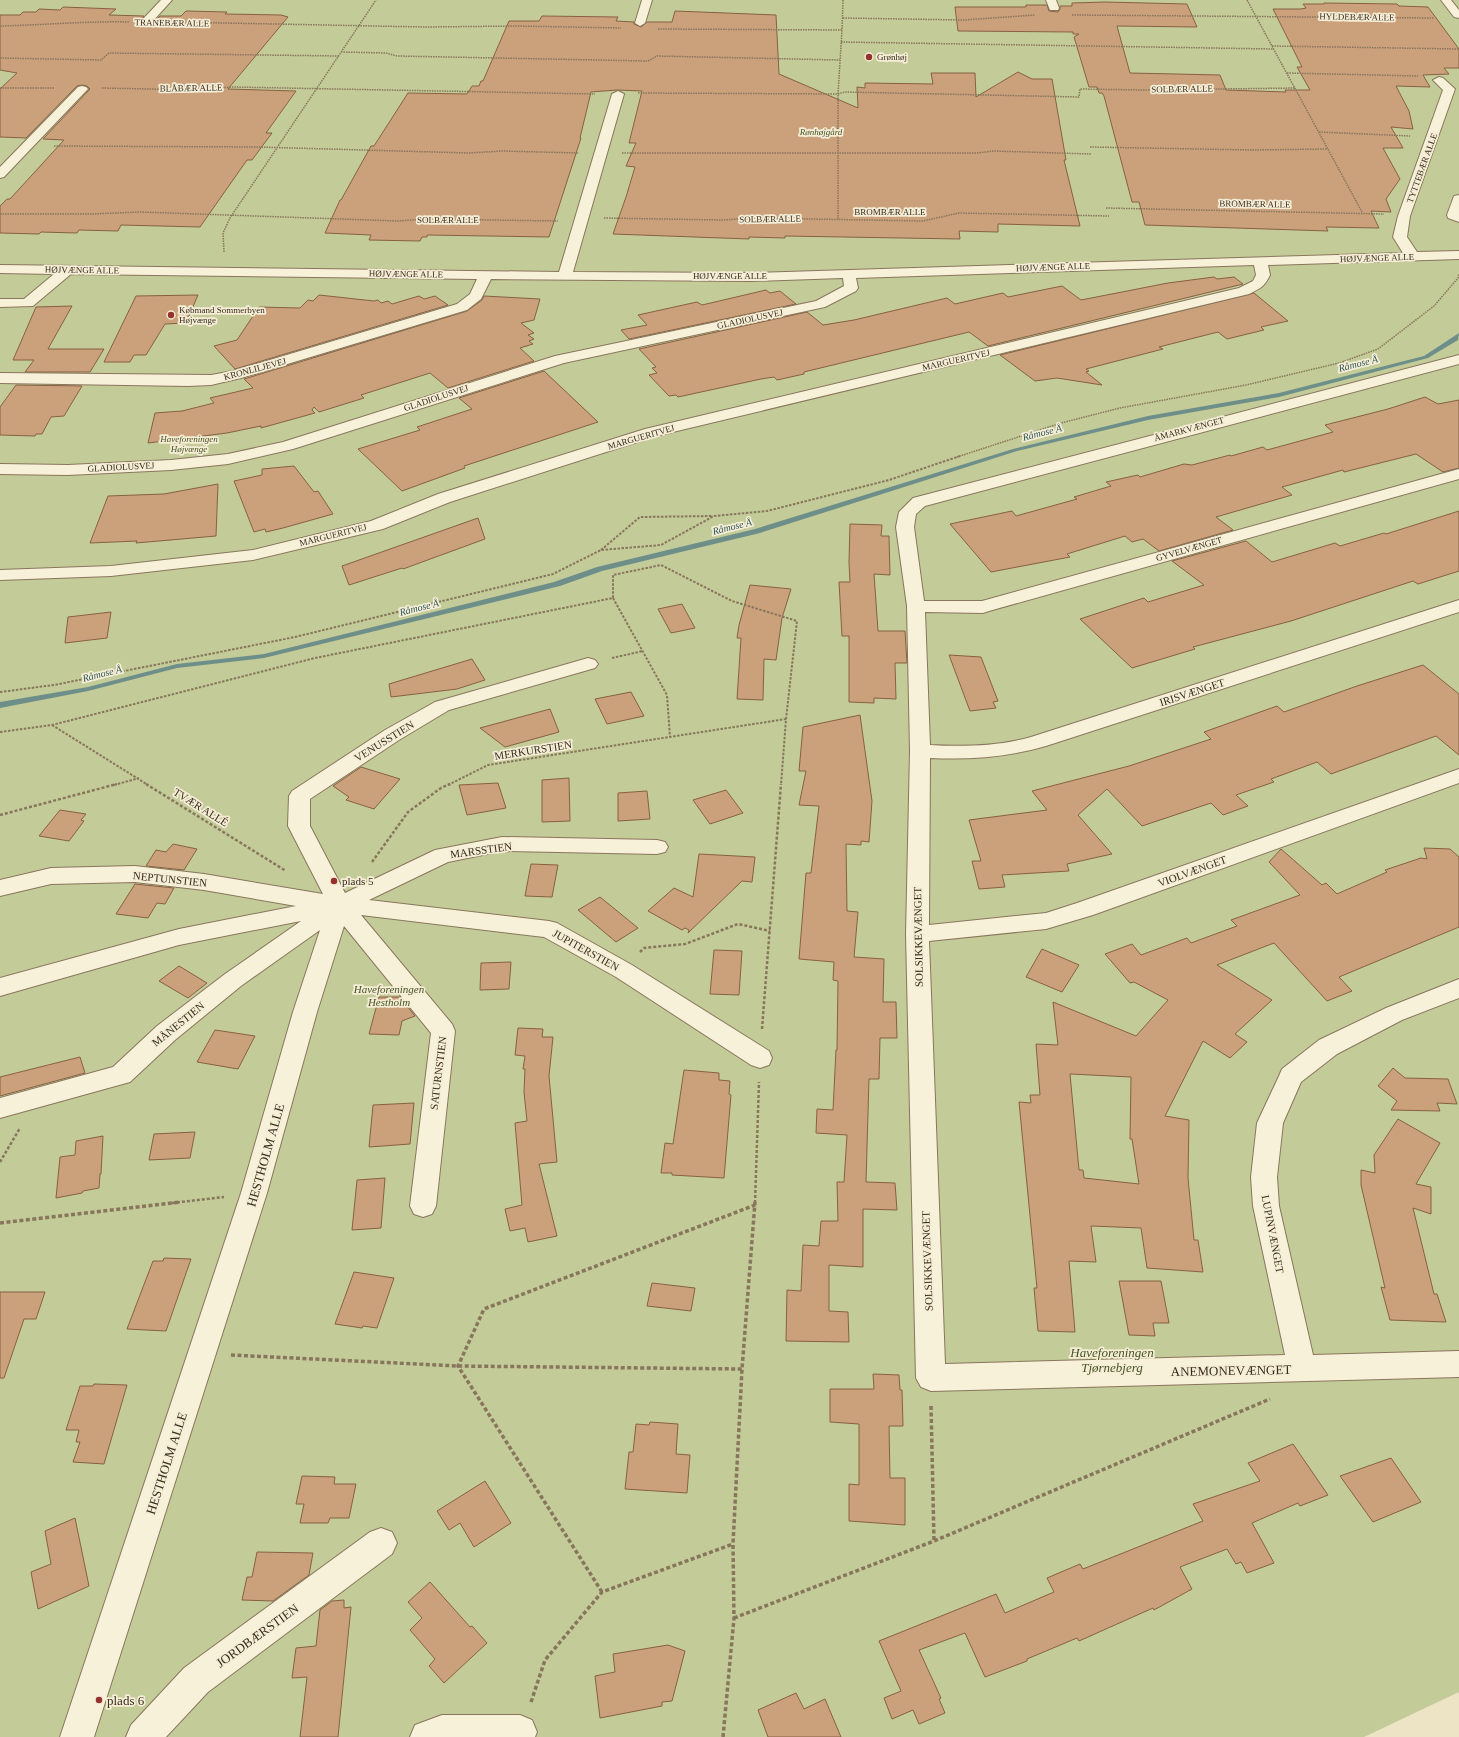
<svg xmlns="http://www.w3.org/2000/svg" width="1459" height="1737" viewBox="0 0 1459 1737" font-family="Georgia,serif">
<rect width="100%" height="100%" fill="#ede4c5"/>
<path fill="#c3cb99" d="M0,0H1459V1692L1364,1737H0Z"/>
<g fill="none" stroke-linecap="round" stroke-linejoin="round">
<path fill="#6e8f89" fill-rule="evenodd" d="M1459,333L1458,340L1428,358L1279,397L1148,420L1017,451L760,533L602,571L560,586L264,658L177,668L88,691L0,708V702L88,687L177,664L264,654L554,582L597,567L755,529L1013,449L1148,416L1279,393L1424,356Z"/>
</g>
<path fill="#cba17c" stroke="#876142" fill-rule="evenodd" d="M1105,2L1187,4L1197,27L1117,26L1130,73L1220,75L1226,90L1286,92L1285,90H1310L1297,67H1302L1273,9H1301L1306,8L1303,4H1324V3L1397,4L1399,6L1428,7L1459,49V68H1444L1449,74L1423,75L1430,87L1396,86L1409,111L1413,129L1391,127L1403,148H1383L1400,179L1386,199L1391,212L1371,211L1379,228L1326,227L1328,231L1145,225L1139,202H1132L1104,96L1102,93H1099L1097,87H1089L1074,37L1079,34H1073V32L958,31L955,7H1026V5H1047L1049,11L1058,12L1060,9V6H1072V3Z
M63,7L116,9L109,15L144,16L142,19L144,24L153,23L160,16H181L186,11L227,12L225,14L281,15L288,17L228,89L296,91L266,133H272L252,160H247L200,227L121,225L118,231L79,230L77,233L41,232L39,234L0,233V206L7,199H10L64,140L43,139L90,89L87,86L82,85L77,86L26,138L0,137V89L17,73L0,70V15H20L23,12H36L39,9L60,10Z
M675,11L776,15L779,74L858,108L857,87L865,88V83L933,84L931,73H975L976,97L1018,72L1032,79H1052L1066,160H1064L1080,226L998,224V232L959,231L960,239L785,236V238L749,237V239L613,234L626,197L635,167L626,166L636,143H629L642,91L617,90L591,92L580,138H581L549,237L427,235V237H422L420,241L369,240L371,235L325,233L340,200H341L371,146H374L408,93L467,94L472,86H479L481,81H483L509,21H539L542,16L618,17L616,21L634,22V24L641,27L647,22H672Z
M1214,277L1217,279L1234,277L1243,284L988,346L969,332L804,372V374L777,380L774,377L761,379L678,397L676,395L669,396L649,375L657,373L652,368L656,367L639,349L807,312L823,325L854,320L947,298L955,304L1003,293L1008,297L1062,286L1081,300L1168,283Z
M766,290L770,293L780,291L796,304L629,339L621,330L647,325L638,315L697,302L702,305Z
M1254,293L1288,321L1261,327L1264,330L1227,339L1218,332L1159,347L1163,349L1086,369L1089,371L1086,372L1102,385L1057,378L1035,381L1000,355Z
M198,295L186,323L165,324L146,355H134L130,362H104L136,296Z
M319,295L374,301L378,300L381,303L388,301L392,304L419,296L424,299L435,296L448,305L235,369L214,346L237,340L259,307L300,308L308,300L313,301Z
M484,296L540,299L534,320L521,323L534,333L528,335L534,339L529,341L533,344L520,348L534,361L448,388L430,373L361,395L364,398L319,412L314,407L312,410L315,413L261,428V426L227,433L148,443L155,413L182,411L214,403L210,398L253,388L244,379L467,311L482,300Z
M72,306L48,349H104L90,372H25L34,360H13L36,307Z
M544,371L598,422L464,466L465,468L402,491L358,449L420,430L417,427L472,409L459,398Z
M16,385L82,386L64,416L51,417L42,434H36L35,436L0,435V407Z
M1425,397L1438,404L1459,400V468L1443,472L1416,454L1344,472L1343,470L1282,487L1292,495L1216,517L1233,530L1159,551L1143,539L1132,542L1125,536L1067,554L1070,557L991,572L950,524L1012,511L1016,516L1077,499L1074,497L1111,486L1106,482L1138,475L1140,477L1184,464L1192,465L1230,455L1231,456L1263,447L1267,450L1333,432L1325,425L1388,409Z
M294,466L314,492L318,491L333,514L283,528L266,532L265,529L254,532L234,481L262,475V469Z
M218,484L216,536L136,543L137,541L90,543L108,496L164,494Z
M1459,511V571L1418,584L1413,581L1291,621L1193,647L1195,649L1132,668L1080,619L1144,598L1148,602L1204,585L1172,561L1246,541L1272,562L1335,543L1340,546L1384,533L1386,534Z
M478,518L485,539L403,569L402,568L349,585L342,566Z
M850,524L882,525L881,536H889L890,575L874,574L878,631H905L907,663H895L896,699L874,698V703L849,702V636H842L839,582H850L849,562Z
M750,585L791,589L782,618L776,660L764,659L763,700L737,699L741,638H737L739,625Z
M682,604L695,628L671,633L658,609Z
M111,612L107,638L65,643L68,617Z
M949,655L981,657L998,701L993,702L996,708L970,711Z
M472,659L485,680L457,689L391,697L389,684Z
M1423,665L1459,694V755L1436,736L1331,774L1317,762L1271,779L1274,782L1236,795L1248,806L1223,815L1211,803L1142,826L1107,789L1078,815L1112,854L1067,864L1069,871L1002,875L1005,887L979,889L972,861H981L969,820L1047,810L1032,791L1129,766L1211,739L1204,732L1277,706L1284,712L1357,686Z
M631,692L644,716L607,724L595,699Z
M550,709L559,732L505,747L480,728Z
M860,715L872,801L869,842L861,841V845L846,844L847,911L858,912L854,957L884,959L883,1002H896L897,1038H880L879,1079H869L866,1182L895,1183L897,1210L863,1209V1267L829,1265V1311L848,1312L849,1342L786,1341L787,1290L801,1291L803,1245L819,1246L821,1221H838L837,1182H844L847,1135L816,1133L817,1109L833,1110L836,1050H837L838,981L833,980L834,962L799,959L806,873H811L819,806L799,805L806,771H799L803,727Z
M361,767L400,779L374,809L346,800L349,797L333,786Z
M569,778L570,821L542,822V780Z
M498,783L506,808L467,815L459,785Z
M726,790L743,813L710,824L693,800Z
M647,791L650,819L618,821V793Z
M60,810L86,814L81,820L84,821L69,841L39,836Z
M173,844L197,849L184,870L146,866L156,850L166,852Z
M1424,848L1450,849L1459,857V927L1339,977L1352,991L1327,1001L1274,943L1217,965L1272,1000L1235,1034L1247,1042L1230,1058L1203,1041L1165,1116L1189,1120L1188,1178L1194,1240H1198L1203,1272L1147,1268L1141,1228L1091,1226L1096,1262L1069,1261L1075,1332L1038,1331L1034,1288H1037L1019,1102L1031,1103L1030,1095H1040L1036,1044L1058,1045L1053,1002L1136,1036L1168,1000L1134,982L1130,983L1105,954L1132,944L1141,955L1187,938L1191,943L1237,926L1231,920L1300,895L1269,862L1281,849L1322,885L1326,883L1337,894L1387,872L1385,870L1421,858L1427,859ZM1070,1074L1131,1077L1130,1139H1132L1139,1184L1084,1178L1083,1170H1079Z
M699,854L755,857L752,882L742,881L688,933L689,930L685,928L682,930L648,911L674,888L693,897Z
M531,864L558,865L552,897L525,896Z
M135,884L174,888L165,904L157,903L148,918L116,914Z
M600,897L638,928L616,942L578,910Z
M1042,949L1079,965L1062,992L1026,977Z
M714,950L742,951L739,995L710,994Z
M511,962L509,989L480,990L481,963Z
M179,966L207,983L188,998L159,981Z
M379,997H400L415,1016L402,1021L399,1035L369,1034Z
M518,1028L543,1029L542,1037H553L549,1076L557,1162L539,1164L557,1236L528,1242L525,1228L510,1231L505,1209L522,1205L515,1123L527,1121L524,1092L525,1069H523L525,1056L515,1055Z
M215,1030L255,1036L238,1069L197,1062Z
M80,1057L85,1073L0,1096V1077Z
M1393,1068L1405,1078L1448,1079L1457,1104L1437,1103L1440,1111L1391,1110L1397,1101L1378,1086Z
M684,1070L719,1073V1080L730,1081L729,1094L731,1095L724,1178L672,1175V1173H661L665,1143L673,1144Z
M414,1103L410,1144L369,1147L373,1105Z
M1398,1119L1440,1143L1416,1184L1431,1187V1214L1413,1208L1434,1294H1437L1446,1322L1390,1320L1381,1287L1385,1288L1361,1185V1170L1375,1173L1374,1155Z
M195,1132L190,1158L149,1160L154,1134Z
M103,1136L101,1174H100L99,1188L83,1191L82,1193L56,1198L60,1157L75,1155L76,1141Z
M385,1178L381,1228L352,1230L357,1180Z
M164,1258L191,1259L166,1331L127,1329L153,1261H163Z
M354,1272L394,1278L377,1328L363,1326L362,1328L335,1324Z
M1119,1281H1161L1169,1323H1153L1155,1336L1129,1335Z
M652,1283L695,1288L691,1311L647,1306Z
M0,1292H45L36,1319H24L4,1378H0Z
M873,1374L899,1375L900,1390H902L903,1426H889L890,1478H905V1525L849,1521V1484L859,1485V1424L830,1422V1389H874Z
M94,1384L127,1385L104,1464L73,1462L80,1442H76L79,1430H66L80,1386H93Z
M650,1422L678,1424L676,1454L690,1455L687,1493L625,1489L629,1452H633L636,1424L649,1425Z
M1293,1444L1328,1495L1300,1506L1298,1503L1252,1523L1274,1563L1247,1573L1241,1562L1236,1564L1227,1549L1180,1567L1192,1589L1154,1610L1153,1608L1079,1641L1077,1638L1027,1659V1661L985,1677L965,1633L919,1650L941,1698L939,1699L945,1713L919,1724L913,1710L892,1719L884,1698L901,1691L879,1641L996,1594L1005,1613L1054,1592L1047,1578L1080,1564L1083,1569L1203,1521L1193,1504L1260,1481L1248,1463Z
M1391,1458L1421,1502L1373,1522L1340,1476Z
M302,1476L335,1477L334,1484H356L349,1518H330L328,1523H300L304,1504H296Z
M485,1481L511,1523L474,1547L460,1523L449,1530L437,1511Z
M75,1518L89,1586L38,1609L31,1572L51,1564L45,1531Z
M257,1552L313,1553L309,1575L273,1601L242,1600L247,1577H252Z
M430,1582L470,1627L472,1626L487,1643L444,1683L429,1666L435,1659L410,1630L422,1618L408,1602Z
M344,1600V1608L351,1607L338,1737H300L307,1677L292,1678L296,1648L316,1646L320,1610L332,1601Z
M668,1645L685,1651L672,1701L662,1702V1706L600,1718L595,1676L615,1672L613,1654Z
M796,1693L804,1709L825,1699L841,1737H768L758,1710Z"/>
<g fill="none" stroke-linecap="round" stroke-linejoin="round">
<g stroke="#88765c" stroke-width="2">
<path id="minor" d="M161,0H172L152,22H144L143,20L144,18Z
M642,0H652L645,23L640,26L635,23Z
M1046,0H1056L1059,8L1058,10H1050Z
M1441,0H1451L1459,10V18L1454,17Z
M1439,77L1443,78L1455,89L1410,216L1407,237L1417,252L1459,251V259L1268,265L1270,275C1264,287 1261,288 1249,294L656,436L450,502L383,529L253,560L111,576L0,580V570L111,566L253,550L371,521L438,494L645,429L1239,288L1253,281L1256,275L1254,265L856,278L858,288L856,291L825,307L564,363L293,449L228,464L171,470L68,475L0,474V464L68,465L171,460L228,454L283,442L555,356L816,301L844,286L843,278L751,281L491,279L481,299L467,310L241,378L211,385L188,386L0,383V373L211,375L233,371L457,304L470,294L477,279L71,274L33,306L0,307V299H24L54,274L0,273V265L559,272L612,94L618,91L624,94L573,272L751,273L1403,253L1393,237L1398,216L1443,90L1433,80Z
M82,86L86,87L88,89L86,91L4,177L0,178V167L78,87Z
M1459,195V222L1448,218L1447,215L1454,196Z
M1459,355V364L925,506L916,514L914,527L924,601H982L1459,469V479L989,611L983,613L925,612L930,745C964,747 999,746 1031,737L1459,600V612L1046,746C1008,757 970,760 930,758L929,925L1046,913L1077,903L1459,769V783L1093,915L1046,929L929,941L945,1364L1285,1355L1253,1206L1251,1177L1257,1123L1279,1076L1282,1069L1319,1040L1386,1008L1459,979V998L1402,1020L1337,1054L1301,1082L1283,1123L1277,1177L1279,1206L1313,1355L1459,1351V1377L931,1391L921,1387L916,1378L906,934L910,751L907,606L896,527L899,512L913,498Z
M588,658L595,660L598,664L595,668L449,710L399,740L310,799V826L345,893L435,850L502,837L657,840L665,842L668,847L665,852L657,854L502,851L448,862L369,900L549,921L557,923L632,965L769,1051L772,1058L769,1065L760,1068L751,1065L616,977L544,937L361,915L452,1024L455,1031L436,1206L432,1214L423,1217L414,1214L410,1206L431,1033L344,926L317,1012L267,1193L94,1737H60L241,1193L293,1012L320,930L241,986L175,1040L130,1082L0,1118V1098L113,1067L157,1026L225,974L301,921L179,945L0,996V978L179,929L296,906L204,890L135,882L51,884L0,896V880L51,868L135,866L204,874L323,894L288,826L289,796L292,791L385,730L435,702Z
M381,1528L392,1532L397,1543L392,1554L208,1692L166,1737H126L131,1725L184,1668L370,1532Z
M442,1715H520L532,1720L537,1732L535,1737H410L415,1725Z"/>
</g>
<path stroke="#88765c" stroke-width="1.5" stroke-dasharray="1.5 1" stroke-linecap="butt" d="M1247,0L1362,212
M1072,15L1434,18
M843,18L964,20L1035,15
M173,22L426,27L517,26L621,28
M0,26C43,25 87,21 130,22
M658,29L842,30L843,0
M841,42L1274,49
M1272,46L1459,49
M341,52L386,53L397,56L648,61L657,56L840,60
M0,58L101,60L109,53L339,56
M1287,73L1418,76
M0,88H55
M102,88L195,90L232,87L595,94
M638,93L838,94L845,92L1079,97L1080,89L1145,90L1295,88
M1319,132L1410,136
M54,146L257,147L469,153L502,151L579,153
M1090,147L1252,150L1327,149
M622,153H977L993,151L1091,154
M1106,208L1384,214
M0,214H91L140,212L398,221L426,219L558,221
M604,218L722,220L754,218L923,221L959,213L1109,216
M838,219V94L842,30
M224,252L223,233L230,218L376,0
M957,457L1061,423L1120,408L1246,385L1339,363L1378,349L1434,306L1458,278L1459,274"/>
<path stroke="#88765c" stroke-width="2" stroke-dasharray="2.5 1.5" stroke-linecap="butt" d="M601,550L640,517L713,516
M613,598L667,695L670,737
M612,658L643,651
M0,692L54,685L295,637L553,574L601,550L661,545L714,516L767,511L889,480L960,456
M52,725L148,785
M0,732L52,725L315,658L613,598V575L661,565L732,601L797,621L786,719L781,785
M114,785L139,778
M448,785L488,765L786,719"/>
<path stroke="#88765c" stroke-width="2.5" stroke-dasharray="3 2" stroke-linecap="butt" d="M146,784L286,871
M0,815L117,784
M372,862L408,812L441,788L450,784
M640,952L644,948L685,944L738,924L770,931
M762,1029L781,784
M0,1162L20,1128
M172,1203L224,1197
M755,1203L759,1082"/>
<path stroke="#88765c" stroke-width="3.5" stroke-dasharray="4 2.5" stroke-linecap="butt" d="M0,1223L180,1202
M231,1355L458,1366L742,1369
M931,1406L934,1541
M602,1592L458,1366L484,1309L755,1205
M734,1618L934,1541L1270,1399
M531,1702L545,1660L602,1592L733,1544
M723,1737L734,1618L733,1544L742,1369L755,1202"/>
<use href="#minor" fill="#f8f1d9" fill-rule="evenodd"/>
</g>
<g fill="#96322d" stroke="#f5edd5" stroke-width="1.5">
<circle cx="869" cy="57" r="4"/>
<circle cx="171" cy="315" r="4"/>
<circle cx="334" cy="881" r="4"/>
<circle cx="99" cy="1700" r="4"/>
</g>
<g text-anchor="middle" stroke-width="3.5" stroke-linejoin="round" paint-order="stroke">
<g font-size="9" fill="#392d1f" stroke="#f5edd5">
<text transform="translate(1357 17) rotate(1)" y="3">HYLDEBÆR ALLE</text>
<text transform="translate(172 23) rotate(1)" y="3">TRANEBÆR ALLE</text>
<text transform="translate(191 88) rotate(-1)" y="3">BLÅBÆR ALLE</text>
<text transform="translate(1182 89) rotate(-1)" y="3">SOLBÆR ALLE</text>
<text transform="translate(1422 168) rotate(-70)" y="3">TYTTEBÆR ALLE</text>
<text transform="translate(1255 204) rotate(1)" y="3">BROMBÆR ALLE</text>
<text x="890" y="215">BROMBÆR ALLE</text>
<text transform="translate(770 219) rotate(-1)" y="3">SOLBÆR ALLE</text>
<text x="448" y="223">SOLBÆR ALLE</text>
<text transform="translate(1377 258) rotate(-2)" y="3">HØJVÆNGE ALLE</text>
<text transform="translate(1053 267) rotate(-2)" y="3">HØJVÆNGE ALLE</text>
<text transform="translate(82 270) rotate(1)" y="3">HØJVÆNGE ALLE</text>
<text transform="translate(406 274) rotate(1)" y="3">HØJVÆNGE ALLE</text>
<text x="730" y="279">HØJVÆNGE ALLE</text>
<text transform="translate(750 319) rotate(-12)" y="3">GLADIOLUSVEJ</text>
<text transform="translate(956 360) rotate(-13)" y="3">MARGUERITVEJ</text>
<text transform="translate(255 369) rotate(-15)" y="3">KRONLILJEVEJ</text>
<text transform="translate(436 398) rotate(-18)" y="3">GLADIOLUSVEJ</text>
<text transform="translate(1189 429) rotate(-15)" y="3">ÅMARKVÆNGET</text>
<text transform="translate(641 437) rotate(-16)" y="3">MARGUERITVEJ</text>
<text transform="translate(121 467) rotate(-3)" y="3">GLADIOLUSVEJ</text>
<text transform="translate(333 535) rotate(-14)" y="3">MARGUERITVEJ</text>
<text transform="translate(1189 549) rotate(-16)" y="3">GYVELVÆNGET</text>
</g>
<g font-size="9" fill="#392d1f" stroke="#f5edd5" text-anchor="start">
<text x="877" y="60">Grønhøj</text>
<text x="179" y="313">Købmand Sommerbyen<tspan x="179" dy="10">Højvænge</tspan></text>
</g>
<g font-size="9" font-style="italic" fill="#465526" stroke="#f5edd5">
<text x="821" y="135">Rønhøjgård</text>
<text x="189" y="442">Haveforeningen<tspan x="189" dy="10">Højvænge</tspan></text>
</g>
<g font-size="10" font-style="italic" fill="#2f5858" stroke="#f5edd5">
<text transform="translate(1358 363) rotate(-14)" y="4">Råmose Å</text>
<text transform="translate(1042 432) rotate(-14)" y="4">Råmose Å</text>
<text transform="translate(732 526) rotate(-14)" y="4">Råmose Å</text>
<text transform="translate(419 607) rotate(-14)" y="4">Råmose Å</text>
<text transform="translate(102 673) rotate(-14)" y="4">Råmose Å</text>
</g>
<g font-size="11" fill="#392d1f" stroke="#f5edd5">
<text transform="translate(1192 692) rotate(-18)" y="4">IRISVÆNGET</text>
<text transform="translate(384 741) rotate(-32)" y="4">VENUSSTIEN</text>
<text transform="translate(533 750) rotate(-9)" y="4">MERKURSTIEN</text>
<text transform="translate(201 807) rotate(32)" y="4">TVÆR ALLÉ</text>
<text transform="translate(481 850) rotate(-8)" y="4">MARSSTIEN</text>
<text transform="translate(1192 871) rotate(-20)" y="4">VIOLVÆNGET</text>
<text transform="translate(170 879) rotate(6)" y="4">NEPTUNSTIEN</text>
<text transform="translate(918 937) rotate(-91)" y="4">SOLSIKKEVÆNGET</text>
<text transform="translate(586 950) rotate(29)" y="4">JUPITERSTIEN</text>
<text transform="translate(178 1024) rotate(-39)" y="4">MÅNESTIEN</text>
<text transform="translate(438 1073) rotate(-83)" y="4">SATURNSTIEN</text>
<text transform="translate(1273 1234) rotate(79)" y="4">LUPINVÆNGET</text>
<text transform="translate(927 1261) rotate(-92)" y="4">SOLSIKKEVÆNGET</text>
</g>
<g font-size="11" fill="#392d1f" stroke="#f5edd5" text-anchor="start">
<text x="342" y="885">plads 5</text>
</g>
<g font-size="11" font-style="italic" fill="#465526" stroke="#f5edd5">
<text x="389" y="993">Haveforeningen<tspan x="389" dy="13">Hestholm</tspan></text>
</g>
<g font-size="13" fill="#392d1f" stroke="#f5edd5">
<text transform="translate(265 1155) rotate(-74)" y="5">HESTHOLM ALLE</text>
<text transform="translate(1231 1370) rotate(-1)" y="5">ANEMONEVÆNGET</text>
<text transform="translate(166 1463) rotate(-72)" y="5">HESTHOLM ALLE</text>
<text transform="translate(257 1635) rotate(-36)" y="5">JORDBÆRSTIEN</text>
</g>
<g font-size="13" font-style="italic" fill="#465526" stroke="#f5edd5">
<text x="1112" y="1357">Haveforeningen<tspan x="1112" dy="15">Tjørnebjerg</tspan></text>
</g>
<g font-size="13" fill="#392d1f" stroke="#f5edd5" text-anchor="start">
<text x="107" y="1705">plads 6</text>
</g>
</g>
</svg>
